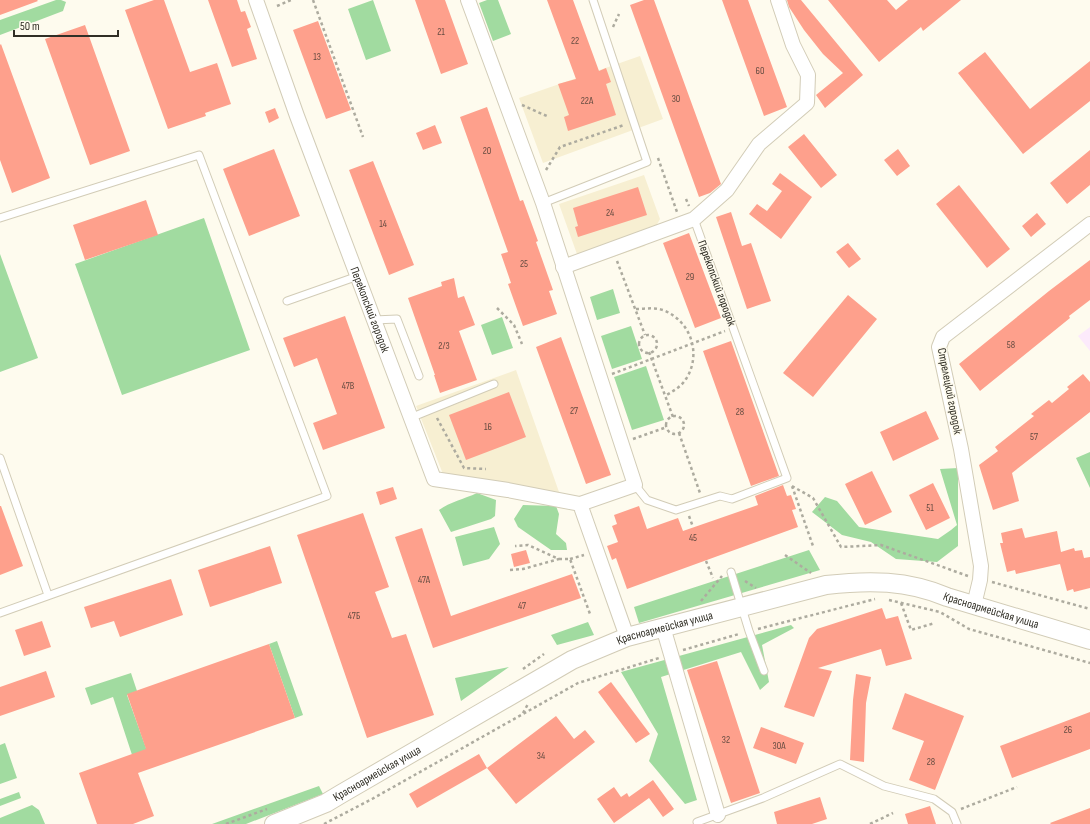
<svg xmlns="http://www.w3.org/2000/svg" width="1090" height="824" viewBox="0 0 1090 824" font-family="'Sofia Sans Condensed',sans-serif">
<rect width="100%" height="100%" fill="#fefbee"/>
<path fill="#f7efd2" d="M640,56L663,119L543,163L519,98Z
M644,175L660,219L645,246L582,268L559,204Z
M516,370L559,492L443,474L416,406Z"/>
<path fill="#fceafb" d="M1090,327V351L1078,336Z"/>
<path fill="#a1dba0" d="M56,0H61L66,2L63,11L0,35V20Z
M373,0L391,51L366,60L348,9Z
M487,0H498L511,34L493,41L479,3Z
M204,218L250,350L122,395L75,264Z
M0,254L38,358L0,372Z
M613,289L620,313L597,320L590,297Z
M502,317L513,348L492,355L481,325Z
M631,326L642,359L612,369L601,336Z
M646,366L664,420L632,430L614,377Z
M1090,452V488L1076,458Z
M958,468V546L937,562L896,559L871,542L842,535L812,512L825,497L837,501L859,527L938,539L951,530L957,525L940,469Z
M477,493L496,500L495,516L491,519L451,532L439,510C450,502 464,499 477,493Z
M523,505L556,506L559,514L556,534L566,543L567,550H551L518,527L514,519Z
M494,527L500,544L489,559L463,566L455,537Z
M809,550L820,570L639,623L634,607Z
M588,622L594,635L557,645L551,635Z
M791,625L794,628L762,645L769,682L760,690L741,652L661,677L697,800L685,804L649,761L658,734L621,672Z
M277,641L303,715L295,718L269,644Z
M509,667L461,701L455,678Z
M131,673L137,691L127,695L151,762L136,767L113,697L91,705L85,688Z
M5,743L17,778L0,784V745Z
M319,786L323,794L246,824H212Z
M19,792L21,798L0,806V799Z
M32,805L39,810L45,824H0V818Z"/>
<path fill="#fea08c" d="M0,0H37L38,1L0,15Z
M154,0H164L190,72L217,63L231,104L205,113L206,116L168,129L125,10Z
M208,0H237L241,12L245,11L251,27L247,29L257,59L232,67Z
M415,0H445L468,64L441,74Z
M547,0H573L599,71L606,68L611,82L606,84L616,115L568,131L564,117L569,115L558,84L576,79Z
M644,0H654L721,184L710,193L699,197L630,5Z
M722,0H748L787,107L764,116Z
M787,0H801L863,75L825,108L816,95L843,73L823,54L804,30L789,7Z
M828,0H887L896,10L908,0H961L923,31L921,27L879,62Z
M318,21L351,110L326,119L293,30Z
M85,25L130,151L90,165L45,39Z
M1,44L50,178L12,193L0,160V45Z
M985,52L1030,109L1090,61V101L1023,154L958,73Z
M487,107L520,201L523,200L538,241L536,242L553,290L549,291L557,314L523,326L508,284L511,283L501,254L508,252L460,117Z
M275,108L279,118L269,123L265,112Z
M435,125L442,143L423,150L416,133Z
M804,134L837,175L821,188L788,147Z
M274,149L300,216L249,236L223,169Z
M898,149L910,166L897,176L884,160Z
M1090,150V185L1067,204L1050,183Z
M373,161L414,265L389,275L349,170Z
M780,173L812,197L781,239L749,214L757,204L767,211L782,191L772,184Z
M959,185L1010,249L987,268L936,204Z
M638,187L647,215L578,237L575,227L578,226L573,208Z
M146,200L158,235L85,260L73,225Z
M731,212L742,246L751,243L771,301L747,309L716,217Z
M1037,213L1046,224L1031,237L1022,226Z
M689,233L721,318L695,328L663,243Z
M848,243L861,259L849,268L836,252Z
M1090,260V300L1069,316L1070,318L980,391L959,364L1049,291Z
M454,278L458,298L464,296L475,325L459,331L477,380L440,393L434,375H435L408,298L442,286L441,282Z
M848,295L877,319L813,397L783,373Z
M345,316L385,428L323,450L313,423L337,414L317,358L294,367L283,338Z
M561,337L611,475L586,484L536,347Z
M731,341L779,476L751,486L703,351Z
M1083,374L1090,382V412L1012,473L1019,501L993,510L979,465L998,451L995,447L1034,416L1031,414L1049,400L1052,403L1069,389L1067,387Z
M509,392L526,437L466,460L449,415Z
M926,411L939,439L893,461L880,432Z
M872,471L892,512L865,525L845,484Z
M933,483L950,518L926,530L909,495Z
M783,485L787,496L791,495L796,509L792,510L798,527L627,589L616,558L612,560L607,546L618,542L612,526L617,524L614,515L639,506L647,529L678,518L683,531L758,505L755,496Z
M393,487L397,499L380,505L376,492Z
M0,506H1L23,566L0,575Z
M363,513L389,587L375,592L392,638L406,634L434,715L367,738L297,535Z
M422,528L451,616L572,574L581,598L433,648L395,537Z
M1022,528L1025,538L1057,531L1061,552L1074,548L1075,551L1082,550L1084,558L1090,557V588L1074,592L1073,589L1067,591L1060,564L1016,574L1015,570L1007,572L1000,543H1003L1001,533Z
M270,546L282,583L210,607L198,570Z
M526,550L530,563L514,567L511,554Z
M171,579L183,615L120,637L114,621L91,628L84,607Z
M882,608L886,619L898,616L912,659L886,666L881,649L818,668L832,671L814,717L784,707L809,638L817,629Z
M42,621L51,647L24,656L15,630Z
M269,644L295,718L138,773L154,816L133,824H97L79,773L146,749L127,694Z
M717,661L760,793L731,803L687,670Z
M46,671L55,697L0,716V687Z
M856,674L871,677L866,703L864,762L850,760L853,700Z
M611,682L650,734L636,743L598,692Z
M905,693L964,716L935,790L909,780L924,741L892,729Z
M1090,712V749L1012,778L1000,746Z
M556,716L574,739L585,730L595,742L516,804L487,768Z
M761,727L804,743L796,764L753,748Z
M479,754L487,768L417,808L409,794Z
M653,780L674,809L663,817L649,798L614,823L597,799L614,787L621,797L627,793L629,797Z
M820,797L827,819L812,824H777L774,812Z
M930,806L936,824H908L905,814Z
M1090,808V824H1051L1050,823Z"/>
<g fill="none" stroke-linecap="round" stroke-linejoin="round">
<g stroke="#d2ccb7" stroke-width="9">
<path id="service" d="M543,203L647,162L593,0
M0,218L199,155L327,496L0,613
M287,301L358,276
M374,320L397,319L419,376
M410,418L494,384
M0,458L48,595
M635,485L647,500L676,510L720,496L732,499L787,478L694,219
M731,572L749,631L764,671
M697,822L763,798L840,764L884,786L934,799L952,812L957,824"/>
</g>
<g stroke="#d2ccb7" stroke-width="16">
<g id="minor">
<path id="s1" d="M256,0L297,116L434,479L508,490L580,504L627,637"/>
<path d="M468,0L543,203L635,485L580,504"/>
<path d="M563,267L694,219L727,190L759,144L807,103L808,75L793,45L778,0"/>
<path d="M974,605L980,580L981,566L961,449L939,347L943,337L1090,224"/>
<path d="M663,627L718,815"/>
</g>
</g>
<g stroke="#d2ccb7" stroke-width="20">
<g id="tertiary">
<path id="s2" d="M274,824L326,803L341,794L572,660L627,637L826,585C869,580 907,580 947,597L1090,640"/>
</g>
</g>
<path stroke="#adab9f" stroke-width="2.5" stroke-dasharray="3 3" stroke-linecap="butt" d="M313,0L363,137
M277,6L291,0
M613,27L619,14
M522,105L549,117
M658,158L677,212
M546,170L560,147L624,125
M686,199L689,206
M617,261L645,335
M497,308L514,325L522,344
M636,309C645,309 654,307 663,310C691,321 702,354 686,379C681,387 673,391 665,396
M639 344a9 9 0 1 1 18 0a9 9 0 1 1-18 0Z
M649,352L673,417
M612,374L725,331
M666 425a9 9 0 1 1 18 0a9 9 0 1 1-18 0Z
M437,418L464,468L486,469
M679,433L700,493
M633,439L667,427
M792,486L813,498L841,547L881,545L968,576
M792,486L813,546
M689,516L693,527
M785,555L811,573
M559,559H570L590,614
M570,559L584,555
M706,561L713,578
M510,570L523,569L559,559L528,545L515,546
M745,581L756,588
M992,582L1090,609
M889,600L940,612L969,629L1090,663
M701,601L722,576
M901,603L911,630L935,623
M758,629L875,599
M683,650L739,634
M523,669L544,654
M523,713L528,704
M961,809L1017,787
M226,824L267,809
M324,824L372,799L578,683L659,658
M870,824L893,813"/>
<use href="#service" stroke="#fff" stroke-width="7"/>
<use href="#minor" stroke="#fff" stroke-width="14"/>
<use href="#tertiary" stroke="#fff" stroke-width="18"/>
</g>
<g text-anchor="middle" stroke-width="3" stroke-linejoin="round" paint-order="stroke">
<g font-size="10" fill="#644b40">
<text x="441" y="35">21</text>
<text x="575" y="44">22</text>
<text x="317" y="60">13</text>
<text x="760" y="74">60</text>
<text x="676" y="102">30</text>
<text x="587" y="104">22А</text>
<text x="487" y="154">20</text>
<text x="610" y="216">24</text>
<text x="383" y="227">14</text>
<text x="524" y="267">25</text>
<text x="690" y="280">29</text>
<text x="1011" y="348">58</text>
<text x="444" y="349">2/3</text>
<text x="348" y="389">47В</text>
<text x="574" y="414">27</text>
<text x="740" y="415">28</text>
<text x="488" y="430">16</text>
<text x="1034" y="440">57</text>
<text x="930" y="511">51</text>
<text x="693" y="541">45</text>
<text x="424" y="583">47А</text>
<text x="522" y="609">47</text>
<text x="354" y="619">47Б</text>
<text x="1068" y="733">26</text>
<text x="726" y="743">32</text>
<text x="779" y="749">30А</text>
<text x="541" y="759">34</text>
<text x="931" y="765">28</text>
</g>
<g font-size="12" fill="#312f26" stroke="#fefbee">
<text transform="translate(717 283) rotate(70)" y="4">Перекопский городок</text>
<text dy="4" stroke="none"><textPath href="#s1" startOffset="330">Перекопский городок</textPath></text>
<text transform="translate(950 391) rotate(79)" y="4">Стрелецкий городок</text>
<text dy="4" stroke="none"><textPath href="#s2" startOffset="775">Красноармейская улица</textPath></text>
<text dy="4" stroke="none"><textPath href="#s2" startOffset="439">Красноармейская улица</textPath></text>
<text dy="4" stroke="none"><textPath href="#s2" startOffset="115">Красноармейская улица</textPath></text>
</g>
</g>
<path d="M14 30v6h104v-6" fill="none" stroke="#312f26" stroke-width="2"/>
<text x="20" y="30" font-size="12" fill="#312f26" stroke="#fefbee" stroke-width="3" paint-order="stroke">50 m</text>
</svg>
